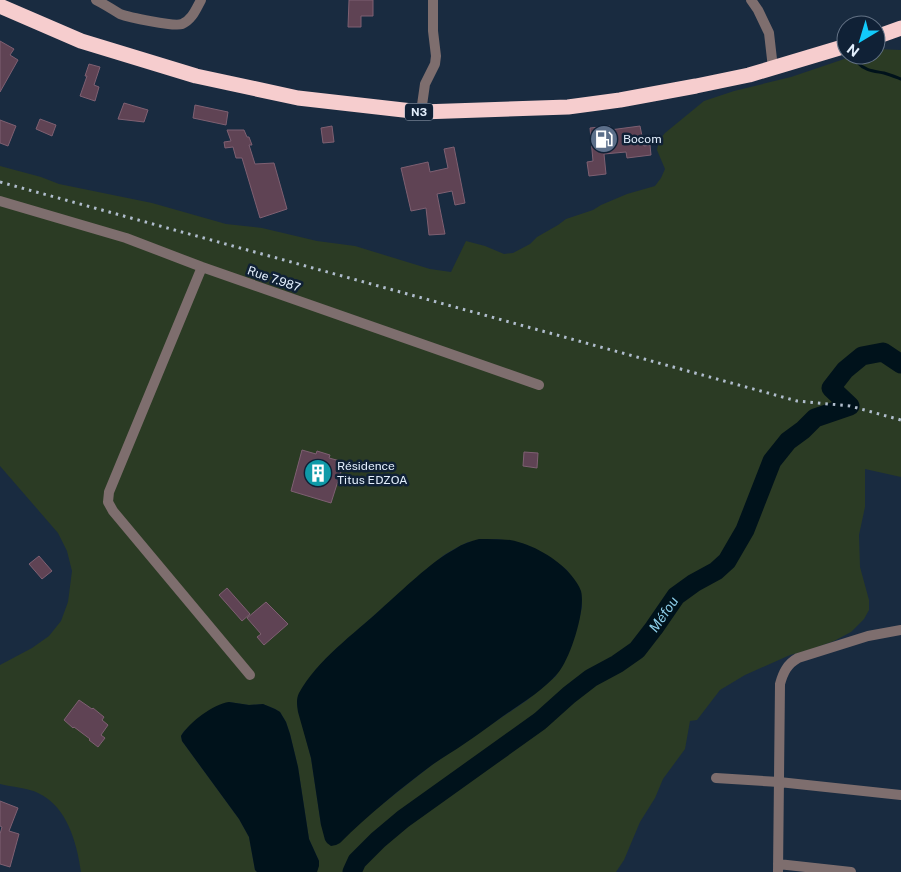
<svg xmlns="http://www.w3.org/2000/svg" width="901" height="872" viewBox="0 0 901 872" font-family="'Public Sans',sans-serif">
<rect width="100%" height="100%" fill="#192b40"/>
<path fill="#2b3b24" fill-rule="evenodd" d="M876,49L901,50V477L865,469V507L859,535L860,567L869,600V610L864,619L851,632L834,641L809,650L790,655L745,675L720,690L697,720L690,721L685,749L663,779L655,798L640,822L624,860L616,872H317L319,861L309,839L298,767L290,734L286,722L280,712L275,709L263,704L249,705L229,702L184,731L181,736L182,741L239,819L249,837L255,870L257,872H81C77,843 67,806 38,793C29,788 11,787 0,784V665L32,648L49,636L61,621L68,602L72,571L67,551L58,533L0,466V166L41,177L59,184L152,203L226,224L262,228L317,241L355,246L430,269L451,272L466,241L485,246L504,254L513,253L530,244L537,237L558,225L566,219L593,210L601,205L627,194L655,186L661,178L665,169L657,150L659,140L665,133L704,101L734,91L791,77L856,55H876ZM496,539L511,541L524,544L542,553L555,561L567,570L581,593L582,607L579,620L556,676L542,688L526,701L433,764L366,817L336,845L321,825L311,758L297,704L320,665L336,649L412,582L444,555L456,548L468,542Z"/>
<path fill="#00121b" d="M479,539C490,539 499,539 510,540C532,544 557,558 571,575C575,580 579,585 581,591C586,610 570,659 558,673C540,694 516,706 495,722C485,729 475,737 464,744C454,751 443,757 432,765C400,789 369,814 340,843L336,845L331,846L327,843L325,840L321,825L311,758L298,712C297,705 296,699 299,693C317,660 354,634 381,609C403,590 429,563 455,549C462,544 471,541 479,539Z
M229,702L249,705L263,704L275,709L280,712L286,722L290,734L298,767L309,839L319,861V866L317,872H257L255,870L249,837L239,819L182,741L181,736C190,722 213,704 229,702Z"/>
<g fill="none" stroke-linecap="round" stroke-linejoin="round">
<path stroke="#00121b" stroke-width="3" d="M857,62C865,71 874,71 884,73C890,75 896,77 901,79"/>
<path stroke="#00121b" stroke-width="19" id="s1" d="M352,872L357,861L378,840L403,819L540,721L569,695L591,678L617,664L637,650L654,628L676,596L694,583L716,571L727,561L745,530L772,461L788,441L803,430L815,418L850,406L831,388L845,370L862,356L883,352L901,364"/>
</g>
<path fill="#5f4354" stroke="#7e6072" d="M349,0H373V16H361V27H348Z
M0,41L14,49L10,55L18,60L0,92Z
M89,64L100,67L94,85L99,87L95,101L80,96L87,76H85Z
M124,103L148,110L144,122L118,119Z
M195,105L228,112L226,125L193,118Z
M40,119L56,125L52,136L36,129Z
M0,120L16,126L8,146L0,143Z
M332,126L334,142L323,143L321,128Z
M610,126V130L640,126L644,146L650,145L651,155L627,158L626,152L604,154L606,174L589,176L587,162L593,161L590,128Z
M227,130H244L247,137H249L252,145H249L255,164L274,163L287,209L260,218L242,158H236L233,147L225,148L224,142L231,141Z
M454,147L465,203L455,205L452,191L437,194L445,234L429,235L426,208L411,211L401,168L428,162L430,172L448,168L444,149Z
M302,450L316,454L317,451L330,455L329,458L344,462L331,503L291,491Z
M524,452L538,453L537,468L523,466Z
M39,556L52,571L42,579L29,564Z
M227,588L250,614L242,621L219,595Z
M266,602L288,624L264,645L257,637L261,634L247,618Z
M79,700L92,709L93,708L104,717L102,720L108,725L101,735L105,738L98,747L89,740L90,739L74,727L73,728L64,720Z
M0,801L18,808L9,831L19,834L10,867L0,864V834L2,827L0,826Z"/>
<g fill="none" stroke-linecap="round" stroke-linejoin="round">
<path stroke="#7e6e6e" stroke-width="10" d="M96,0C104,4 112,9 120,14C128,17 174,27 182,24C192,20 196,9 201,0
M751,0L758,10L769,33L773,68
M421,112L425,84L435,64L436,56L433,31V0
M0,201L126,238L202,267L539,385
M202,267L109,492L108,502L113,511L250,675
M716,778L779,782L901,795
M778,864L851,872
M778,872L780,684C783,673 787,664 798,658L868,636L901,630"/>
<path stroke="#f6cdce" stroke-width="15" d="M0,6L81,41L196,76L298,98L421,112L568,107L620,100L696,86L749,75L846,46
M876,37L901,28"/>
<path stroke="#b0bdcd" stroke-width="3" stroke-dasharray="2.5 5" stroke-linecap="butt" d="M0,182L797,401L850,406L901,420"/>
</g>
<defs>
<g id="fuel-disc" transform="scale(1.4375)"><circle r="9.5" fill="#5c6f8a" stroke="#102136"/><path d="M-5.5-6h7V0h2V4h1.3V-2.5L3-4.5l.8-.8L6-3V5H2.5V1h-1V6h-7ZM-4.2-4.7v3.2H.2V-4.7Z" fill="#fff"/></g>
<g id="building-disc" transform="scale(1.4375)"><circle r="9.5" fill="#0f9aa8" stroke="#102136"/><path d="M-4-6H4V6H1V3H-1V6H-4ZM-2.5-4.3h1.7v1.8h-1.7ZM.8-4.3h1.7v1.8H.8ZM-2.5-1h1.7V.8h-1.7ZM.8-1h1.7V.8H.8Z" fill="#fff"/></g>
</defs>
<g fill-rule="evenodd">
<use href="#fuel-disc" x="604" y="139"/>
<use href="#building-disc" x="318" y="473"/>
</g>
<g text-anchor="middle" stroke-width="5" stroke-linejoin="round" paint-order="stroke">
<rect fill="#102136" stroke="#a4b1c1" stroke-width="1" x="405" y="103.5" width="28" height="17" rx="4"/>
<g font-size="11" font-weight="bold" fill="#e3effd">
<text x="419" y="116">N3</text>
</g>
<g font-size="12" fill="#e3effd" stroke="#102136" text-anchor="start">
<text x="623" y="143">Bocom</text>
<text x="337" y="470">Résidence<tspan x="337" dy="14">Titus EDZOA</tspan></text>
</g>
<g font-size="12" fill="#e3effd" stroke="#102136">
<text transform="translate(274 279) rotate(19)" y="4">Rue 7.987</text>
</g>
<g font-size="14" font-style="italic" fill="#8bcce7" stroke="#102136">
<text dy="5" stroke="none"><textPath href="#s1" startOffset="408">Méfou</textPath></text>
</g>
</g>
<g transform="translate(861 40) rotate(218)"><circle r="24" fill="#102136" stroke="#647386"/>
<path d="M0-4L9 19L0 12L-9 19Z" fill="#12cafb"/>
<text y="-8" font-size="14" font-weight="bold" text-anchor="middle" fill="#e3effd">N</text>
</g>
</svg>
